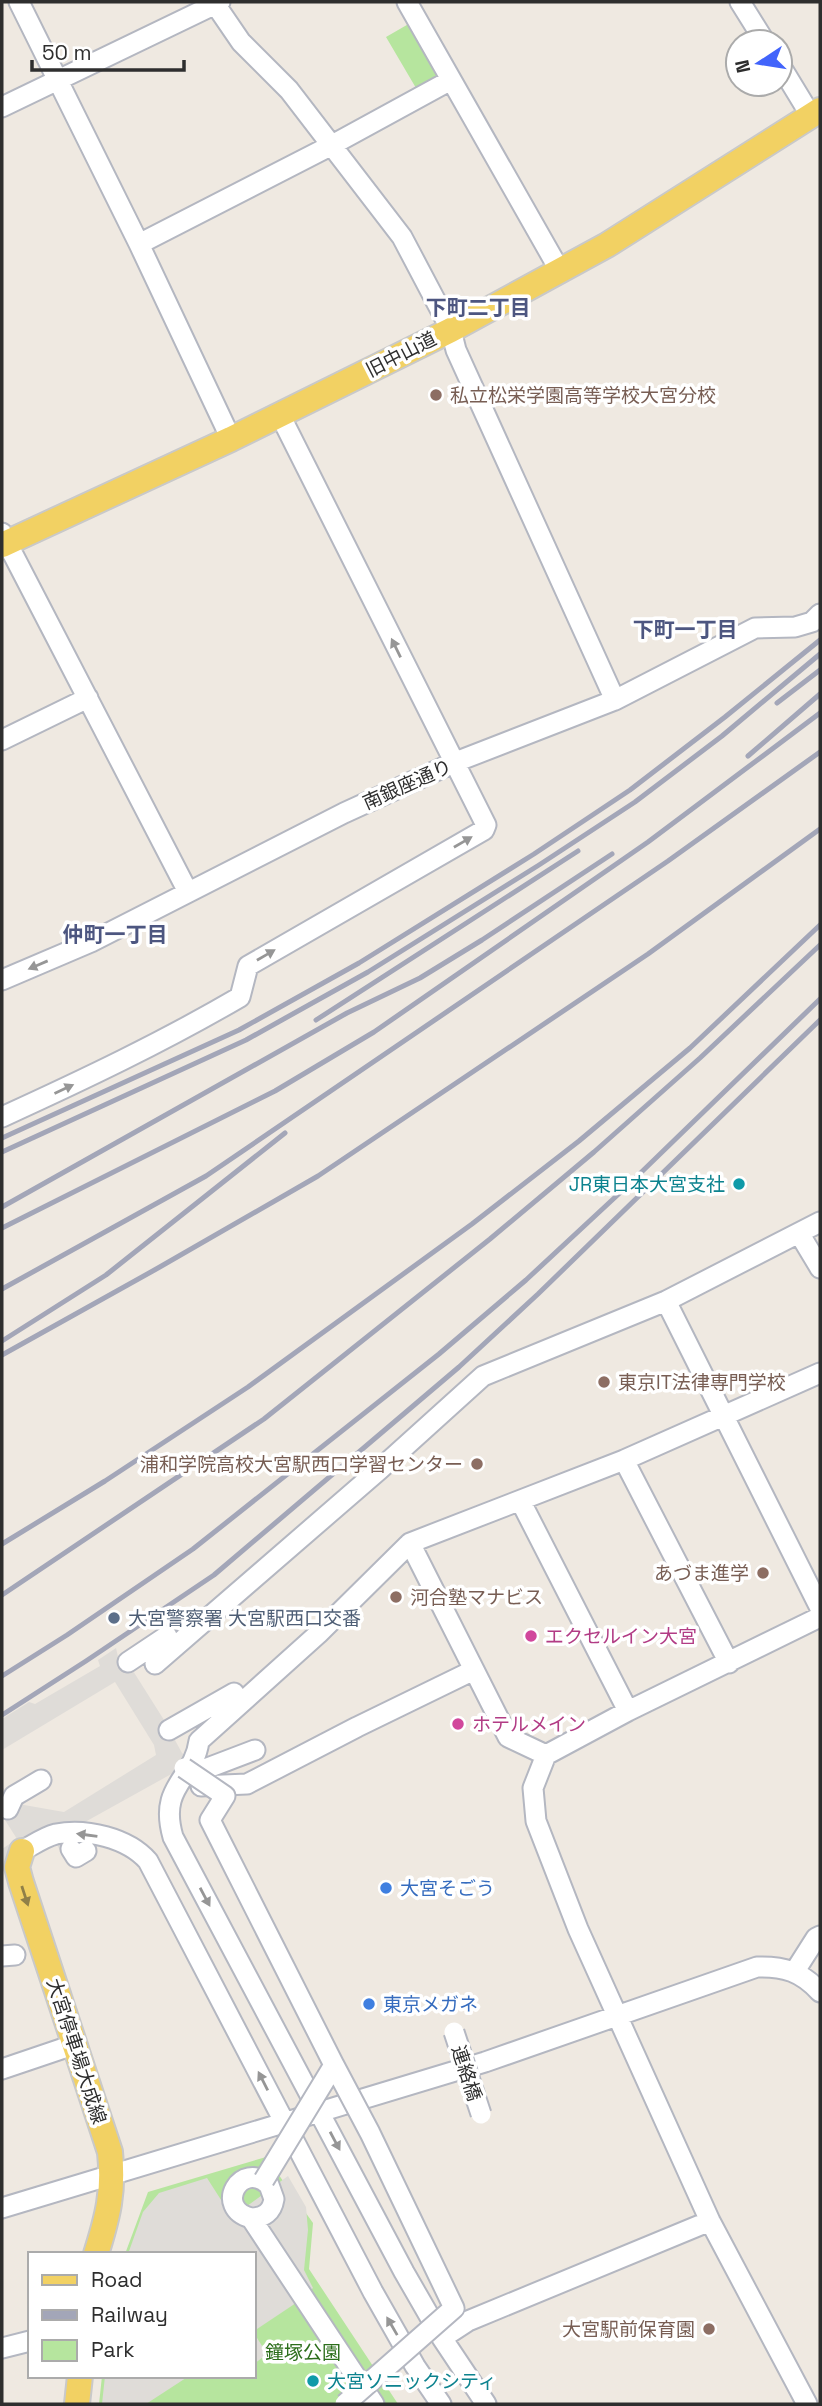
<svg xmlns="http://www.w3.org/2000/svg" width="822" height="2406" viewBox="0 0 822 2406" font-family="'Space Grotesk','Noto Sans JP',sans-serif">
<rect width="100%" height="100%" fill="#efe9e1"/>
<path fill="#b6e59e" d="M412,22L442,73L416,88L386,37Z
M266,2157L313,2223L309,2269L398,2404H99L102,2376H254V2254H125L148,2192Z"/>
<path fill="#dfdcd8" d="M116,1648L118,1657L123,1655L164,1720L182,1753L193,1762L76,1827L75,1846L62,1854L56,1843L52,1842L2,1872V1849L17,1839L5,1820L2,1819V1787L24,1805L64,1812L156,1755L154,1745L115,1682L2,1750V1719L29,1702L35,1704L100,1666L98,1660Z
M288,2176L306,2207L308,2230L304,2270L313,2288L293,2305L254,2331V2254H128L143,2212L159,2193L207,2178L232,2217Z
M254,2333L267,2354L254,2364Z
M105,2376H189L146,2404H102Z"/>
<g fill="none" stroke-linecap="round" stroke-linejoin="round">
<g stroke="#b4b7c1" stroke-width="23">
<path id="minor" d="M19,2L139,244L231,439
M407,2L560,271
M740,2L765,42
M215,4L241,42L289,90L402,237L451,330L456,350L615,700
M780,65L811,116
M2,107L220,2
M139,244L332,145L451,80
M2,533L188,892
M2,740L88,698
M2,980L91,942L344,813L453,763L615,700L755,628L795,627L812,622L820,614
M2,1117C83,1080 163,1042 240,997L248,966L484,830L486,825L280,415
M799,1233L820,1268
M666,1301L820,1608
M624,1460L729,1663
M521,1502L628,1711
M410,1543L508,1737L546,1755L628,1711L820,1617
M128,1662L167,1636
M155,1664L379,1470L483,1376L666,1301L820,1222
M169,1730L234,1693
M546,1755L533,1788L536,1821L578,1929L710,2221L807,2404
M192,1774L255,1750
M201,1786L247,1784L357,1727L474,1670
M8,1809L14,1796L41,1780
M71,1849L76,1857L86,1851
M22,1851C33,1845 44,1837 56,1834C86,1828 128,1838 148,1861L373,2292L415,2366L441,2404
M2,1956L15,1955
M795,1971L816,1938L820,1936
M2,2069L76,2044
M2,2208L485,2062L757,1967C784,1966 802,1972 820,1992
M251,2218C264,2218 272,2212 274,2199L269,2185C241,2159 213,2208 251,2218L374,2404
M442,2338L468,2321L710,2221
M2,2348L30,2341
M486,2404L442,2338L404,2272L173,1837C158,1785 194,1780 199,1741L318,1634L410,1543L624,1460L820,1373"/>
</g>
<g stroke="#c9c9c9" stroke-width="28">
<path id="major" d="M2,545L231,439L451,330L607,245L820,110
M22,1851L17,1867L21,1882L110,2152C114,2192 108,2216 96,2254
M77,2404L80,2376"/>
</g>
<use href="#minor" stroke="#fff" stroke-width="19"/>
<use href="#major" stroke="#f2d163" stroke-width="24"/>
<path stroke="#a3a6b8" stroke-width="5" d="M777,703L820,670
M748,756L820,694
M316,1020L578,851
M2,1138L239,1030L359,963L534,854L630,790L725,717L820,640
M2,1152L246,1040L368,972L539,865L635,802L722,736L820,654
M2,1207L347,1013L420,978L482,940L612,854
M2,1228L275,1091L374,1032L648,842L820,713
M2,1289L206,1176L668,861L820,752
M2,1341L106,1275L285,1133
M2,1355L158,1268L318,1176L648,954L820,829
M2,1544L105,1481L248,1387L472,1224L579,1141L690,1048L820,925
M2,1595L264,1419L490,1239L594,1152L700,1058L820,945
M2,1676L67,1635L193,1549L439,1354L526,1280L624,1189L820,999
M2,1715L86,1661L214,1575L459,1367L538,1294L820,1020"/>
<g stroke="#b4b7c1" stroke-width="23" stroke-linecap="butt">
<path id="minor-bridge" d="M184,1768L225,1796L210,1820L334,2065L264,2180
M454,2032L481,2114
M334,2065L370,2133L454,2308L345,2404"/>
</g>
<use href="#minor-bridge" stroke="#fff" stroke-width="19"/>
</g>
<defs><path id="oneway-solid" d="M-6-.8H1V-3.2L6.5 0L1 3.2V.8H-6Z" transform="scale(1.75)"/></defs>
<g fill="#969696">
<use href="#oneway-solid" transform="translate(396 648) rotate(-116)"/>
<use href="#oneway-solid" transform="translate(463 842) rotate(-30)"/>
<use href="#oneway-solid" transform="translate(266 955) rotate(-30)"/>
<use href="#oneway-solid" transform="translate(38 965) rotate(157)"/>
<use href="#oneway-solid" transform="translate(64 1089) rotate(-25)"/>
<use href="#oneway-solid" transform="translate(87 1835) rotate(-172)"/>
<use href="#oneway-solid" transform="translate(205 1897) rotate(62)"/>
<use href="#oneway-solid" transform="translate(263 2081) rotate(-117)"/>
<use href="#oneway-solid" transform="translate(335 2141) rotate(62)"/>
<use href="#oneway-solid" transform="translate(392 2326) rotate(-120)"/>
</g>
<use fill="#908048" href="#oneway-solid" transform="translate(25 1896) rotate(72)"/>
<g fill="#8d6e63" stroke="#fff" stroke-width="2.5">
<circle cx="436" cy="395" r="7"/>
<circle cx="604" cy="1382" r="7"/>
<circle cx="477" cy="1464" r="7"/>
<circle cx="763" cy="1573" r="7"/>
<circle cx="396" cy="1597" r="7"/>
<circle cx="709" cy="2329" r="7"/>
</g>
<g fill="#0f9aa8" stroke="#fff" stroke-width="2.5">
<circle cx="739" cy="1184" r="7"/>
<circle cx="313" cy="2381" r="7"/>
</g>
<circle fill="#5c6f8a" stroke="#fff" stroke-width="2.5" cx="114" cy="1618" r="7"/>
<g fill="#d1479c" stroke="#fff" stroke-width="2.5">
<circle cx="531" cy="1636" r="7"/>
<circle cx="458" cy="1724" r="7"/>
</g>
<g fill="#3f7fe0" stroke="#fff" stroke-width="2.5">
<circle cx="386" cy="1888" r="7"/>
<circle cx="369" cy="2004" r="7"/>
</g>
<g text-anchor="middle" stroke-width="7" stroke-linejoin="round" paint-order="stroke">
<g font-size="19" fill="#2e2e2e" stroke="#fff">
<text transform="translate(401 354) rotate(-27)" y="7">旧中山道</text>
<text transform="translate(407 784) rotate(-24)" y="7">南銀座通り</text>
<text transform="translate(77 2051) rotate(72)" y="7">大宮停車場大成線</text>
<text transform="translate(467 2073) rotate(72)" y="7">連絡橋</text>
</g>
<g font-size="19" fill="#785e54" stroke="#fff" text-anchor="start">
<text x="450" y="402">私立松栄学園高等学校大宮分校</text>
<text x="618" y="1389">東京IT法律専門学校</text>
<text x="463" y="1471" text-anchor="end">浦和学院高校大宮駅西口学習センター</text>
<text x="749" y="1580" text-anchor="end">あづま進学</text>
<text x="410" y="1604">河合塾マナビス</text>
<text x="695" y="2336" text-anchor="end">大宮駅前保育園</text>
</g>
<g font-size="19" fill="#0d838f" stroke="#fff" text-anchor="end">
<text x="725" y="1191">JR東日本大宮支社</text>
<text x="327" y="2388" text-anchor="start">大宮ソニックシティ</text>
</g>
<g font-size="19" fill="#4e5e75" stroke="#fff" text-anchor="start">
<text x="128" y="1625">大宮警察署 大宮駅西口交番</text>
</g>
<g font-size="19" fill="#b23c85" stroke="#fff" text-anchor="start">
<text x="545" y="1643">エクセルイン大宮</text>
<text x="472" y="1731">ホテルメイン</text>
</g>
<g font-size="19" fill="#366cbe" stroke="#fff" text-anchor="start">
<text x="400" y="1895">大宮そごう</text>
<text x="383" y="2011">東京メガネ</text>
</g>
<g font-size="19" fill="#2c6e1b" stroke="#fff">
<text x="303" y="2359">鐘塚公園</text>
</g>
<g font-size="21" font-weight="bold" fill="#4d5680" stroke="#fff">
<text x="478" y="315">下町二丁目</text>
<text x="685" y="637">下町一丁目</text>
<text x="115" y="942">仲町一丁目</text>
</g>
</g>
<rect width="822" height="2406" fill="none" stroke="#2e2e2e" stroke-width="7"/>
<rect x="28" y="2252" width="228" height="126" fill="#ffffff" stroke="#ababab" stroke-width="2"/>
<rect x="42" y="2275" width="35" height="10" fill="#f2d163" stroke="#ababab" stroke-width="2"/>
<text x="91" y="2287" font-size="21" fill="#2e2e2e">Road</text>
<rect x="42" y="2310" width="35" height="10" fill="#a3a6b8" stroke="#ababab" stroke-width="2"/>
<text x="91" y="2322" font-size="21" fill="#2e2e2e">Railway</text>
<rect x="42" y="2340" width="35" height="21" fill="#b6e59e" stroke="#ababab" stroke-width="2"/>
<text x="91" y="2357" font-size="21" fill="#2e2e2e">Park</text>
<g transform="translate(759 63) rotate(258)"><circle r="33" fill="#ffffff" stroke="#ababab" stroke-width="2"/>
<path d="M0-5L12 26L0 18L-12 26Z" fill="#4264fb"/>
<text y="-10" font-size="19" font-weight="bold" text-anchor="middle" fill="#2e2e2e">N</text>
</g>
<path d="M32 60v10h152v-10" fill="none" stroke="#2e2e2e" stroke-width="3.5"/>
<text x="42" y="60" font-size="21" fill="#2e2e2e" stroke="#ffffff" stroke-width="5" paint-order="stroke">50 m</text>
</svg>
